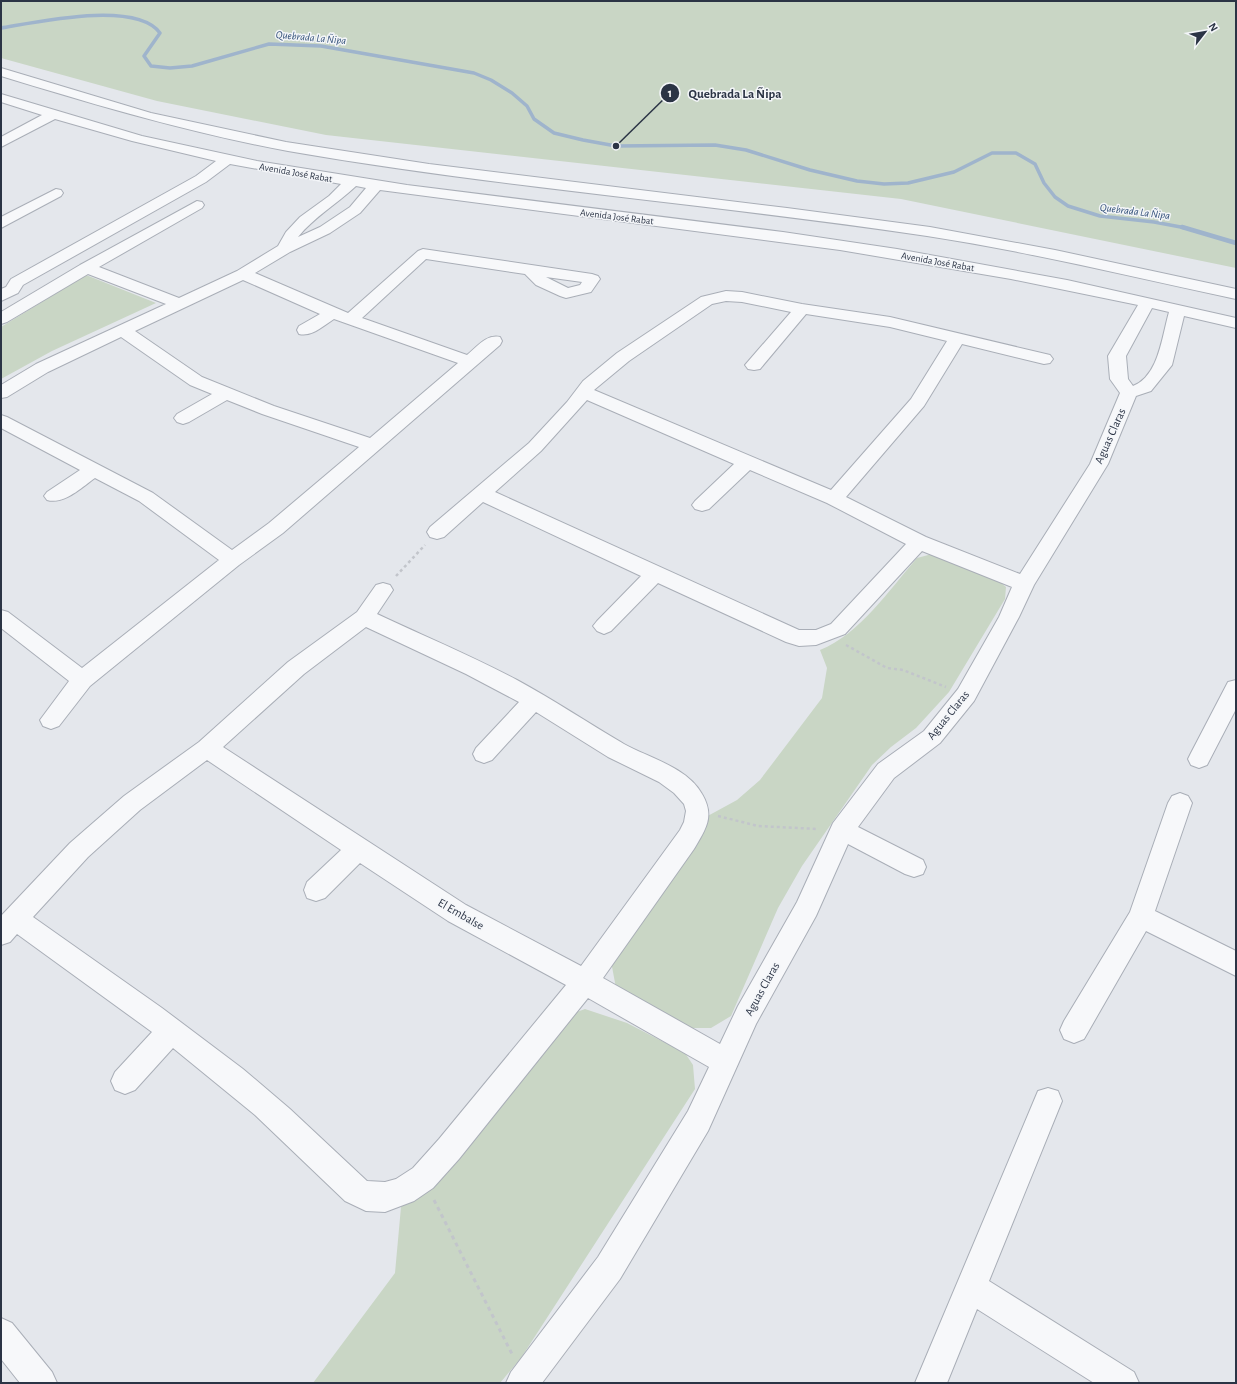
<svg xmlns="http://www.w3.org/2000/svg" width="1237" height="1384" viewBox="0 0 1237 1384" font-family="'Alegreya Sans',sans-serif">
<rect width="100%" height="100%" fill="#e4e7ec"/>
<path fill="#c9d6c5" d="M1,1H1236V268L901,199L326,135L157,101L1,58Z
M86,275L156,303L52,351L1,379V327Z
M932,554L995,578L1006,587L1005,599L949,692L916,728L891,747L872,765L802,866L778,908L731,1016L711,1028H687L616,988L610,956L704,818L737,800L760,780L822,698L827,668L820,650C860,634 889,590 917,558Z
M585,1009L627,1023L685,1053L693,1065L695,1089L521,1358L500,1383H313L395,1273L401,1207L423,1191L563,1017Z"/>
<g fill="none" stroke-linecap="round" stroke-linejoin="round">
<path stroke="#9fb4cc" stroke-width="3.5" d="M1,28C37,22 136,0 160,33L144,56L151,66L170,68L192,66L269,44L321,46L474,73L491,80L512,93L527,106L534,119L554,133L583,140L616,146L715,145L746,150L810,170L857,181L884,184L908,183L954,172L992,153H1016L1035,164L1044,183L1055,197L1068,206L1100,216L1154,222L1186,228"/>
<path stroke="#9fb4cc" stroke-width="4.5" d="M1182,227L1236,243"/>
<g stroke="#a9aeb7" stroke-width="2">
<path id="minor" d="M1,68L151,113L286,142L429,164L787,208L930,227L1055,250L1236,289V299C1133,277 1031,252 927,236C714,204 500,188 288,151C190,133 96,105 1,76Z
M1,94L142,136L257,161L407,185L783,232L897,249L1067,280L1236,318V328L1184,316L1172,365L1151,391L1136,396L1108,464L1034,585L1019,617L974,701L940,743L894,778L858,827L923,860L926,867L923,874L914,877L905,874L848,844L816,916L756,1024L708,1131L620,1279L542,1383H506L511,1372L598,1257L688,1111L709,1067L588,998L459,1159L433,1188L414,1201L385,1212L366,1211L345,1201L255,1115L173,1048L135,1090L125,1094L115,1090L111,1081L115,1072L152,1032L17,934L10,942L1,945V916L70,843L124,796L199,742L288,662L357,612L376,585L383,583L390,585L393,590L377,614C424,636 472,656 517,680C554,700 588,723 624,744C649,758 687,767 702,794C715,816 706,829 694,849L603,978L720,1044L738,1006L797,902L833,823L878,764L924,731L958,689L999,617L1012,587L922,551L845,634L816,645L799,646L786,642L658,583L611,631L604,634L597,631L593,626L597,621L641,576L483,502L444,537L437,539L430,537L427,532L430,527L529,443L567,402L583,381L617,353L701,297L726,291L742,292L802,304L890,317L1050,355L1053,359L1050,363L1044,364L962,344L924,406L846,497L926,537L1020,574L1090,464L1120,393L1110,379L1108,356L1138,305L1011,279L840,250L380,190L360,213L330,233L290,252L255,273L348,313L418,251L423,249L592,274L598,276L600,279L591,292L566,298L560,296L536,285L525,274L426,259L362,318L467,355C477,347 486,334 500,337L502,341L500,345L283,533L239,565L90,686L59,726L51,729L43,726L40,720L69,681L1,628V610L8,612L82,668L219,560L139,501L95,478C82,487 64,505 47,500L44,496L47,492L80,470L1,428V415L7,417L153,493L232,550L269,523L359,447L262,414L227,400L189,422L183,424L177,422L174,418L177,414L212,394L190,385L121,337L48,372L7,397L1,398V385L36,364L166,304L88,274L7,322L1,324V312L80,265L197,201L202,202L204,205L202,208L99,267L179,298L237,271L278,246L286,232L300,217L329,196L341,184L230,164L206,182L23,285L18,293L1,301V289L6,287L11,279L196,176L216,161L132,141L55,119L1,147V137L42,115L1,102ZM356,186L366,188L350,207L320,227L298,237C314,217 337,204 356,186ZM546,277L582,282L580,285L568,288ZM243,280L320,314L299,326L297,330L299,334C312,337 323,326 334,319L458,363L370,438L274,406L202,377L135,331ZM726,301L742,302L791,312L745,365L748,369L754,370L760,369L806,314L890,327L947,341L911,399L831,490L594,390L629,361L712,304ZM1152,308L1169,312C1162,336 1159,376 1133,386L1128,379L1126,356ZM587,400L734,464L695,501L692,505L695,509L702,511L709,509L750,470L827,503L906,544L831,624L816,630H799L495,492L541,451ZM366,627L466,674L519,702L476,748L473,754L476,760L484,763L492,760L536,712L608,757L659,782L674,793L684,804L686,811L684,822L680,830L581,966L466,905L223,747L304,674ZM207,760L341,850L307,882L304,890L307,898L316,901L325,898L360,863L448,921L566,985L439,1139L413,1168L396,1179L385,1182L367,1181L290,1109L243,1069L162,1008L33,917L88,857L140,810Z
M56,189L61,190L63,193L61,196L1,228V217Z
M1236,680V709L1207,765L1199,768L1191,765L1188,759L1191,753L1228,682Z
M1180,793L1188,796L1192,803L1155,911L1236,951V976L1146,931L1084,1039L1074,1043L1064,1039L1060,1030L1064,1021L1130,912L1168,803L1172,796Z
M1048,1088L1058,1091L1062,1101L989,1281L1134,1372L1139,1383H1094L977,1309L947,1383H915L1038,1091Z
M1,1318L12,1323L52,1372L57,1383H20L1,1359Z"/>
</g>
<path stroke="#c2c5cb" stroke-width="2.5" stroke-dasharray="3 3" stroke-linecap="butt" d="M396,576L425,545
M846,645L887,668L903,670L946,687
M718,816L758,826L818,829"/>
<path stroke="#c2c5cb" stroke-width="3" stroke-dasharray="4 4" stroke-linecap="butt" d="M434,1200L512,1354"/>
<use href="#minor" fill="#f7f8fa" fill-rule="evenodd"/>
</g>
<g text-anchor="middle" stroke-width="3" stroke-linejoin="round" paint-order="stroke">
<g font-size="10" fill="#2b3445" stroke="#f4f6f9">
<text transform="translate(296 172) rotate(10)" y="4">Avenida José Rabat</text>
<text transform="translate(617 216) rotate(7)" y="4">Avenida José Rabat</text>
<text transform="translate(938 261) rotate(10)" y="4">Avenida José Rabat</text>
</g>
<g font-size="11" font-style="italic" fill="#34527a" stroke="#f4f6f9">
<text transform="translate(311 37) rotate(5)" y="4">Quebrada La Ñipa</text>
<text transform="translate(1135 211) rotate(7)" y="4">Quebrada La Ñipa</text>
</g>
<g font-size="12" fill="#2b3445" stroke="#f4f6f9">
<text transform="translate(1110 436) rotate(-66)" y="4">Aguas Claras</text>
<text transform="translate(948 715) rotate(-51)" y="4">Aguas Claras</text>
<text transform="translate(461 914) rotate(30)" y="4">El Embalse</text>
<text transform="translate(762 989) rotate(-61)" y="4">Aguas Claras</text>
</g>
</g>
<path fill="none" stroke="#2b3445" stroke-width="1.5" d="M616 146L670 93"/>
<g fill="#2b3445" stroke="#f4f6f9" stroke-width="1.5">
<circle cx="616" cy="146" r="4"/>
<circle cx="670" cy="93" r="10"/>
</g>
<g font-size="12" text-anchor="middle" font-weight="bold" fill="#fff">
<text x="670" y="97">1</text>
</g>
<g font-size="13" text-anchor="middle" font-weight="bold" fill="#2b3445" stroke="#f4f6f9" stroke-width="3" stroke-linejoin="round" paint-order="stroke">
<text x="735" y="98">Quebrada La Ñipa</text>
</g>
<rect width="1237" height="1384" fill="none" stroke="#2b3445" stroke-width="4"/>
<g transform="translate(1205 32) rotate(59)" stroke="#f4f6f9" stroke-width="3" paint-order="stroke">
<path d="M0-3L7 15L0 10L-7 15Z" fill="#2b3445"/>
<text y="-6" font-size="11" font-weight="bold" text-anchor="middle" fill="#2b3445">N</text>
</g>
</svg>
